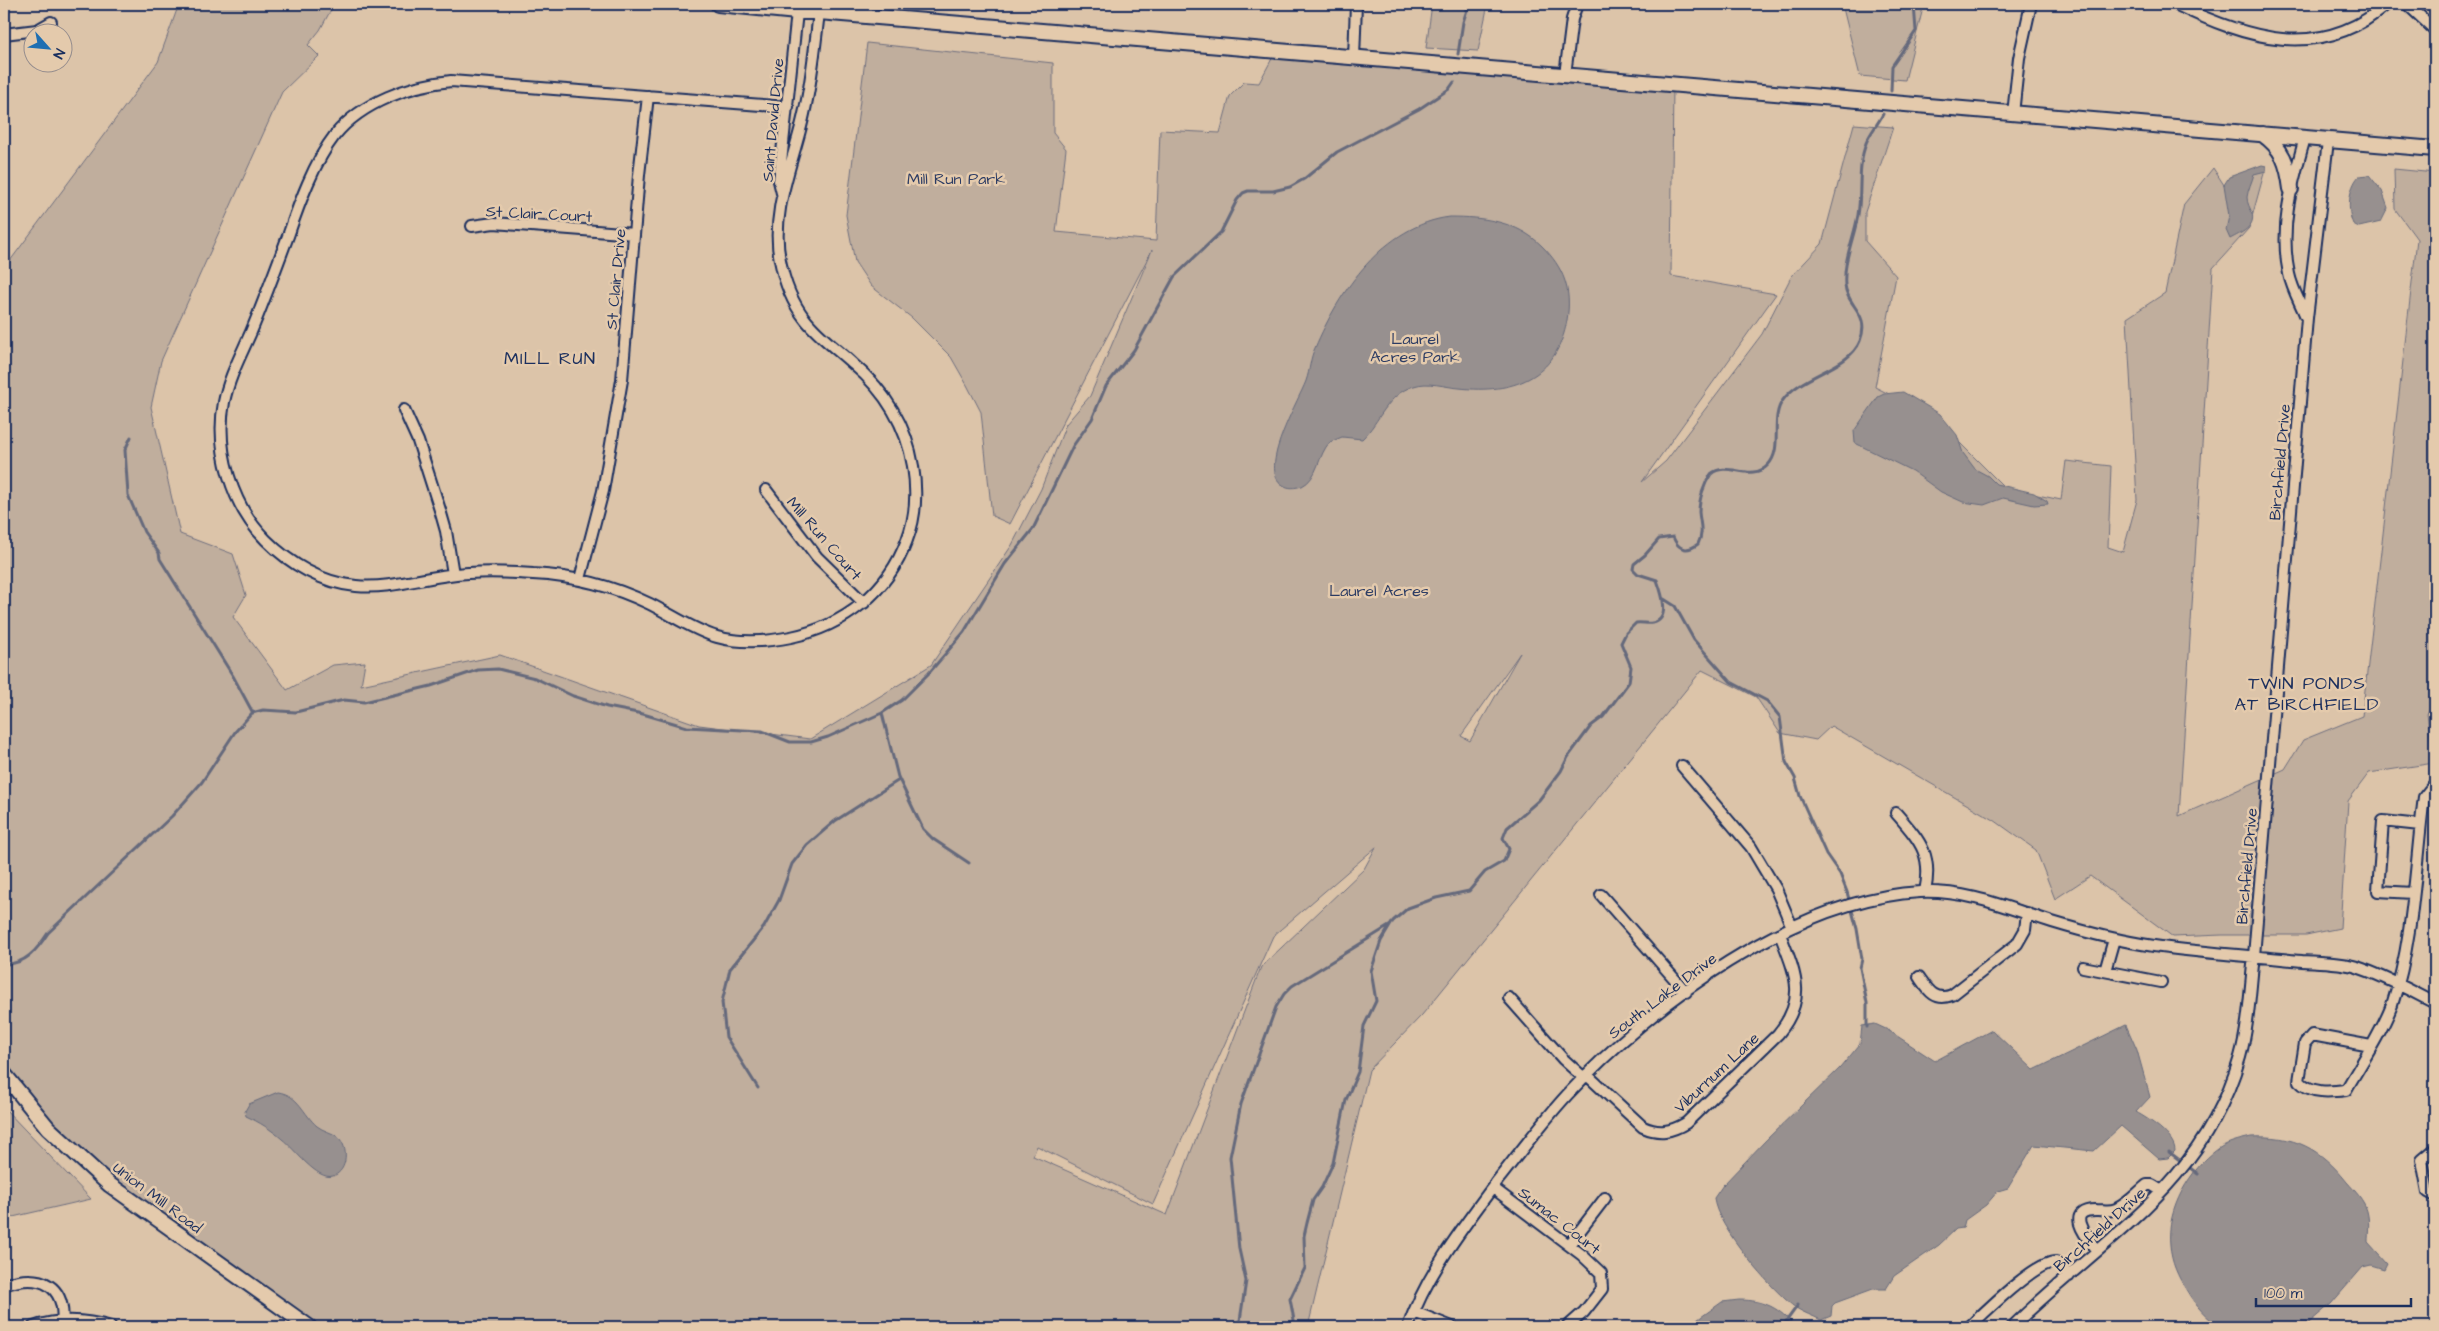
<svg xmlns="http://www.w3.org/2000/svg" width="2439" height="1331" viewBox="0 0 2439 1331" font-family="'Architects Daughter',sans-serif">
<rect width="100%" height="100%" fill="#dcc4a9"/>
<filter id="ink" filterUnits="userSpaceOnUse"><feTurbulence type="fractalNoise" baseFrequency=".02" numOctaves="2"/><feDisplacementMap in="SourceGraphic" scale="10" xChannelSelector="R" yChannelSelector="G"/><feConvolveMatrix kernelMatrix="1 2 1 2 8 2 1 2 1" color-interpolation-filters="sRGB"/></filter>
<g filter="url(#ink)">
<path fill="#c0ae9d" stroke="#6e6e7e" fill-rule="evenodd" d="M179,4H334L320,30L308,45L319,56L282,92L161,361L151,407L180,534L233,554L246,595L233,617L287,690L333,665L365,662L361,685L500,655L699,725L810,739L931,665L1012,545L1041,489L1066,424L1090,396L1152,250L1010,524L992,516L981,412L967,385L951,357L912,318L871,286L855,262L846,215L867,43L1053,63V133L1066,149L1056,232L1156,241L1160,130L1220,133L1230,96L1244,82L1259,83L1276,51L1673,84L1671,276L1776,294L1642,482L1666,461L1762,334L1791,277L1822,244L1854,124L1893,127L1865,212V241L1896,276L1875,387L1933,416L2005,488L2061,500L2066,461L2111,466L2108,547L2123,552L2137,500L2127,318L2165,293L2184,204L2213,168L2224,185L2266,166L2249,228L2213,268L2179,816L2285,769L2303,740L2362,716L2417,239L2395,209L2394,169L2435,173V696L2427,714L2434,763L2369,773L2348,801L2340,928L2306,935H2222L2173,937L2090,876L2055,899L2036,850L1994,820L1831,726L1816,740L1780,733L1756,697L1702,670L1422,1015L1369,1070L1308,1327H314L110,1185L4,1075V269L158,62ZM1520,653L1470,741L1461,736ZM1376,847L1364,869L1261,967L1167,1215L1033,1156L1037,1146L1153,1204L1273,936Z
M1432,4H1488L1478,51L1426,48Z
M1842,4H1924L1905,80L1860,76Z
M4,1108L91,1199L4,1219Z"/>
<path fill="#97908f" stroke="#65697b" d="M2262,165L2266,166V171L2254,174C2252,182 2248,189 2247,197C2247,204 2250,207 2252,213C2256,227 2241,233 2230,239L2226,230L2229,216L2224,185L2229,177Z
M2369,175L2382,191L2388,208L2381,222L2359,227L2353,224C2347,211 2348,188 2359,176Z
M1450,217C1483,217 1517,221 1542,246C1564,268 1572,290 1567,320C1557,379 1512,394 1459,388C1445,387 1428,381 1414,386C1387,394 1380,422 1362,439L1342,437L1330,442C1318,454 1318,479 1302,486C1295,488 1289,489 1283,485C1257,470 1298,402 1306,381C1310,370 1310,358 1315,348C1339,291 1384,225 1450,217Z
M1903,392L1940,414L1957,435L1963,453L1975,469L1988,476L1996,484L2034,493L2047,501L2048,504L2034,505L2003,498L1984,505L1963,502L1941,492L1912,471L1855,443L1854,431L1878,397L1884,394Z
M1875,1024L1888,1030L1935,1061L1992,1030L2034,1070L2126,1025L2137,1050L2150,1097L2136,1112C2148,1119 2175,1135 2175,1151L2168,1158L2159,1159L2121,1126L2094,1151L2034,1145L2008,1188L1998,1191L1986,1205L1965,1220L1963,1228L1956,1229L1939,1245L1894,1276L1886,1289H1873L1835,1303L1832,1306L1831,1316L1821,1320C1813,1316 1804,1313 1796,1308C1774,1293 1715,1225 1714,1198L1723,1185L1765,1141L1840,1068L1860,1044L1862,1026Z
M278,1092C299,1095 303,1114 317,1126C323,1131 332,1132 338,1137C349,1147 348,1171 333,1176C317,1181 294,1148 282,1139C272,1130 259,1122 246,1116L245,1111L249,1104Z
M2251,1137C2295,1135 2320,1148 2347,1182C2355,1191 2364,1200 2367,1211C2370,1222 2368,1232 2368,1242L2387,1263L2384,1269L2371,1265L2363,1267L2331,1304L2304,1327H2221C2207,1319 2195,1305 2187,1291C2178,1277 2171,1262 2170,1245C2166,1209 2190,1169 2218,1149C2228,1142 2239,1140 2251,1137Z
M1739,1300C1765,1300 1779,1308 1796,1327H1687L1722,1302Z"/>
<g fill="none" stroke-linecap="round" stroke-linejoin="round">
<path stroke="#65697b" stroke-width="3" d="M1458,54L1463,22L1469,4
M1891,91L1892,66L1916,31L1914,4
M131,437L125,450L128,495L144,532L159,553L160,559L233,676L253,713
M1664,599L1675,606L1694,640L1731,682L1767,701L1780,717L1786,762L1795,778L1800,796L1826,854L1840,874L1847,892L1857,929L1862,959L1860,968L1867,1003V1027
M882,713L898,777L923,829L933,839L969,863
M4,964C25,965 37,950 48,933L172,816L202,782L235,732L252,713L263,710L296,712L344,700L364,702L431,686L478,670L498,669L535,678L573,696L607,707L643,714L687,727L762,731L790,742H811L828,737L882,713L902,700L929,673L964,632L1005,564L1033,529L1073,446L1092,419L1106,386L1134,350L1174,277L1221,232L1237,200L1243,193L1248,191H1273L1290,187L1304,179L1337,152L1419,109L1449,89L1454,82
M758,1088L726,1037L722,1002L730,969L764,927L779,900L792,864L807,845L835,821L899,780
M2169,1152L2198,1174
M1239,1327L1246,1281L1239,1249L1230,1157L1241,1104L1276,1007L1284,994L1292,986L1389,926
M1292,1327L1294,1320L1290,1299L1305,1268L1304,1236L1307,1223L1313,1200L1322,1187L1333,1163L1346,1100L1358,1072L1364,1026L1376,1001L1371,971L1381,941L1393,921L1408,908L1436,898L1469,891L1485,872L1504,861L1509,849L1503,838L1507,828L1539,800L1561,771L1568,757L1591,726L1603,717L1629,682L1631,667L1621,643L1626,633L1636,623C1641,622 1647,624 1652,623C1672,620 1661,591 1657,580L1638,574L1633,569L1634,564L1645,555L1659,539L1673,537C1678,549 1686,553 1698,544C1704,532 1700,524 1699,512C1699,499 1704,484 1711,474C1727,460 1751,483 1768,465C1784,448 1769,419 1783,400C1802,374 1849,369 1860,341C1871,313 1847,307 1845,285C1843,261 1854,238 1858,215C1862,191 1857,168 1866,143C1870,133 1878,124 1883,114
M1782,1327L1798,1305"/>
<g stroke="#1b2f5e" stroke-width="14">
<path id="street" d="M2175,4C2245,38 2320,63 2387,4
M2407,4L2435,30
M4,34L37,30L51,22
M1354,58L1356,4
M1565,75L1572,19L1577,4
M788,107L451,81C410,85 362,102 335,135C314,162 299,204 288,236C276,268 264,301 251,332C241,355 229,377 224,402C215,450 232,506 266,540C290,564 322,583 356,586C388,589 418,579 449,575C476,571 505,572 533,574C574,576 613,586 650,604C672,615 693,630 717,637C742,644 766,642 791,637C844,626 888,592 907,540C916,517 917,491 913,466C906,424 885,391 853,364C837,349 819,337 805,319C791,301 784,281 780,260C770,211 794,161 804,114C812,80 815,46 819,12
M2013,114L2019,58L2031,4
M2305,138C2292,183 2279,227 2289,274C2292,289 2301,304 2306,317
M782,193L779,181L797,12
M472,226L494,223L634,234
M404,410L418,441L440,510L446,531L453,574
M766,490L817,557L864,603
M580,579L603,491L622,380L639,175L648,96
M1682,766L1751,847L1776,889L1792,927
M1896,813C1920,841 1933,854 1925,892
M2413,893L2378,891L2383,821L2420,825
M1601,895L1686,992
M2083,967L2161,982
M2105,971L2114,939
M1919,977C1928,990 1935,1002 1952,995L2017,944L2025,930L2027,913
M1509,998L1563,1059L1584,1078
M2371,1046L2312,1035L2305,1043L2299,1081C2311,1094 2330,1092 2346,1090C2362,1062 2381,1034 2392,1005C2414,939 2415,865 2424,797L2435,783
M1587,1075L1643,1127C1659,1134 1671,1132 1686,1123L1778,1034C1808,998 1795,973 1780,934
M2435,1149L2422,1160L2428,1192L2435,1196
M1493,1188L1582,1255L1601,1273L1602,1289L1584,1312L1567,1327
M1569,1245L1605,1198
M2097,1251C2088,1239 2062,1209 2097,1210C2104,1210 2110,1212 2116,1209C2128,1204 2137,1193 2147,1185H2152L2162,1191
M4,1285C41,1272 67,1285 62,1327
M1414,1312L1452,1327
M33,1327C59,1318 85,1319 111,1327
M1408,1327C1427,1273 1464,1226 1498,1180C1521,1151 1543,1121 1568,1094C1652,1004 1794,899 1920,892C1967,890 2008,908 2052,922C2085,932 2119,941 2154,946C2203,953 2252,956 2302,961C2319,962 2340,962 2357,967C2385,976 2409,990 2435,1003
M1969,1327C1985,1312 2036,1261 2056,1262L2069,1276
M2012,1327C2102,1238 2202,1188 2240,1057C2249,1025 2250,989 2254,956L2307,318L2328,141"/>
</g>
<g stroke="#1b2f5e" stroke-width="18">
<path id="secondary" d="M718,4L797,12H819L2435,149
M2262,134C2283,148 2288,165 2291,189
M4,1074L48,1128L110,1185L309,1327"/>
</g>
<use href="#street" stroke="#e4caac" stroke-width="10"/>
<use href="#secondary" stroke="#e4caac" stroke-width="14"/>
</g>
</g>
<g text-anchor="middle" stroke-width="5" stroke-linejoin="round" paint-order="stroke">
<g font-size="16" fill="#1b2f5e" stroke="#e4caac">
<text transform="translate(772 120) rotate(-85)" y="6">Saint David Drive</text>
<text transform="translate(539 213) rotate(3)" y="6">St Clair Court</text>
<text transform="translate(615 279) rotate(-85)" y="6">St Clair Drive</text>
<text transform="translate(2279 462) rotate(-85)" y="6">Birchfield Drive</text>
<text transform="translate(825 538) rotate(49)" y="6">Mill Run Court</text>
<text transform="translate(2246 866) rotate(-85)" y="6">Birchfield Drive</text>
<text transform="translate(1662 995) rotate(-37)" y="6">South Lake Drive</text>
<text transform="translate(1716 1072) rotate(-43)" y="6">Viburnum Lane</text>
<text transform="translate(158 1197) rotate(37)" y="6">Union Mill Road</text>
<text transform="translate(1560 1220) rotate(38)" y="6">Sumac Court</text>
<text transform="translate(2099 1229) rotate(-42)" y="6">Birchfield Drive</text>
</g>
<g font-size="16" fill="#2c3c64" stroke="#e4caac">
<text x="956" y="184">Mill Run Park</text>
<text x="1415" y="344">Laurel<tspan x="1415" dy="18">Acres Park</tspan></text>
<text x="1379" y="596">Laurel Acres</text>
</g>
<g font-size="18" letter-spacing="1" fill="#1b2f5e" stroke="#e4caac">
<text x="550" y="364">MILL RUN</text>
<text x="2307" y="689">TWIN PONDS<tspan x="2307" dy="21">AT BIRCHFIELD</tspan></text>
</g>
</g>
<rect width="2439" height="1331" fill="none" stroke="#e4caac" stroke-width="20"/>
<rect x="10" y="10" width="2419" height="1311" fill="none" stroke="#1b2f5e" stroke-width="2" filter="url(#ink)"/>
<g transform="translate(48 48) rotate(117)"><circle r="24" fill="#e4caac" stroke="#948c8d"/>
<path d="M0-4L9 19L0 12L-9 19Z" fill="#1f6fb2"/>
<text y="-8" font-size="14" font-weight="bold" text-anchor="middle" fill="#1b2f5e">N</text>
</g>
<path d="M2256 1298v8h155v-8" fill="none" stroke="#1b2f5e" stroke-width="2.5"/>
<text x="2264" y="1298" font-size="15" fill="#1b2f5e" stroke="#e4caac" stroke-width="4" paint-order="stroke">100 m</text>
</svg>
